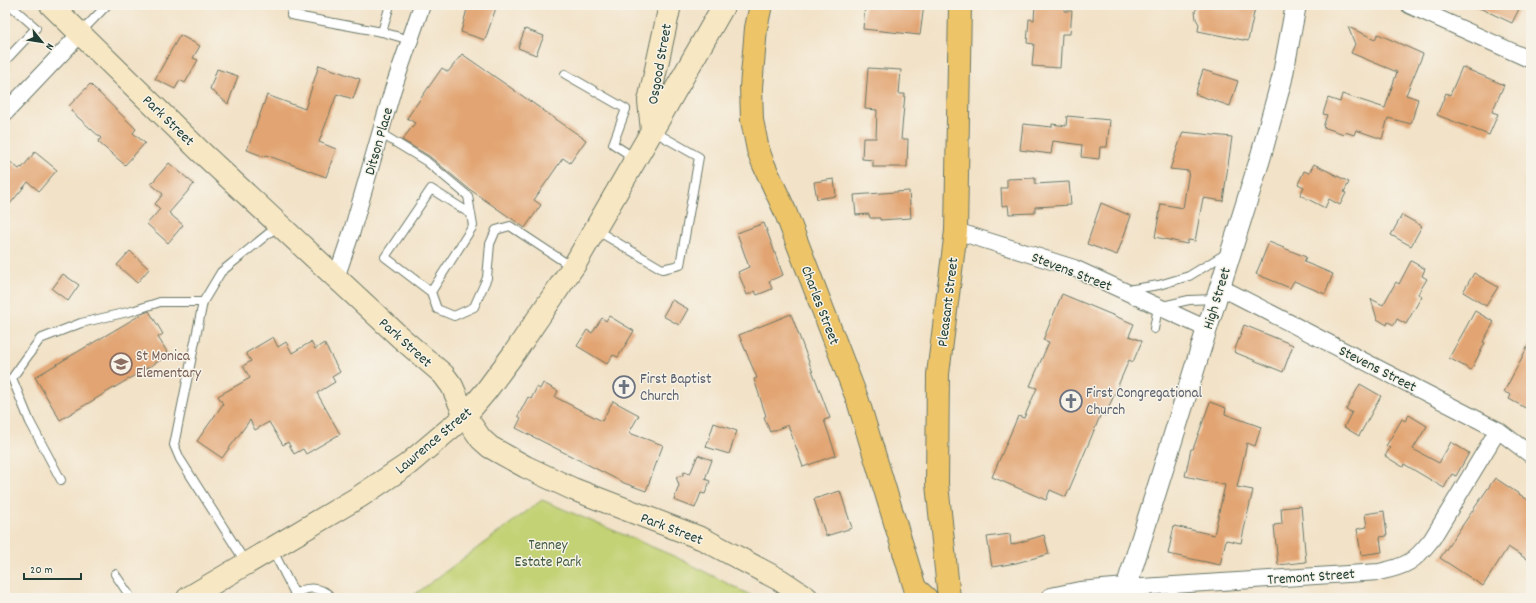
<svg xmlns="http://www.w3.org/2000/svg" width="1536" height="603" viewBox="0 0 1536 603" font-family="Dekko,sans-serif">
<rect width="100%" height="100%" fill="#f7f3e8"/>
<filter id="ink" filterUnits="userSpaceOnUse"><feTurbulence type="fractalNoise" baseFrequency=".025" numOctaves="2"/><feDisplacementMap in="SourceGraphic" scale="8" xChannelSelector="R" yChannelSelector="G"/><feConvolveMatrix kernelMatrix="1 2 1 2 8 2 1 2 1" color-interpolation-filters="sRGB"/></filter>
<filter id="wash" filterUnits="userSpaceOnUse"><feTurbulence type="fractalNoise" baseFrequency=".012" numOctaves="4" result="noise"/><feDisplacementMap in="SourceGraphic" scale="16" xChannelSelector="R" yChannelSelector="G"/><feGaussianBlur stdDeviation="0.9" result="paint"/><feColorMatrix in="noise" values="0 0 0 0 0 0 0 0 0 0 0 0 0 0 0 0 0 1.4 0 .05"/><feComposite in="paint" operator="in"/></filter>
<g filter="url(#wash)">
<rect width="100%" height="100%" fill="#f2e2c7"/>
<path fill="#c3d275" stroke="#718854" d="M542,500L676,557L756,598H410Z"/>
<g id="blocks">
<path fill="#e2a472" d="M468,5H497L485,40L461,32Z
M865,5H924L920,35L863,29Z
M1035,5H1064V11H1072L1070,34H1062L1060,68L1032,66L1034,44L1027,43L1029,19L1034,20Z
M1204,5H1238L1255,8L1248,41L1198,31L1199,24L1196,19L1195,11L1197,8Z
M1473,5H1521L1512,23Z
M1348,27L1375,39L1378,34L1423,54L1406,95L1418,99L1411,124L1388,118L1382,139L1356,130L1354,135L1345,132L1344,134L1323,127L1327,115L1323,114L1328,98L1340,102L1342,94L1385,108L1397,72L1351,53L1355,44Z
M525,29L544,36L536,55L518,48Z
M180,35L200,46L193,58L198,60L185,83L180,80L175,89L155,79Z
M462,54L586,140L570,163L563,158L534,200L541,205L525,228L469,189L429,156L402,140L415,123L407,118L442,68L448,72Z
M319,65L360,79L353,99L337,94L319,142L336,149L326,177L266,155L265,157L247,150L267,95L305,109Z
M1462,67L1504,85L1492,112L1498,114L1489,135L1437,115L1446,93L1450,95Z
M868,68L901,70L899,94H905L901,139H908L907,167H873V160L862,159L863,138H876L877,110L865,109Z
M217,69L238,76L228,104L210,89Z
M1203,70L1238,81L1230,106L1195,94Z
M90,84L136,129L133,133L145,143L125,165L98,142L101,138L71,111L72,109L69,106Z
M1067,116L1110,120L1107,147H1100L1099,159L1081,157L1082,145L1053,141L1051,154L1020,150L1023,124L1052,127V124L1066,126Z
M1183,132L1232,137L1223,201L1203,198L1195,241L1188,240L1187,244L1155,237L1161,204L1183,208L1189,171L1170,169Z
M35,152L57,170L39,191L28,182L5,210V158L19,169L21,167L22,168Z
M169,163L194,184L169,213L183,225L168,243L147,224L160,209L155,204L163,194L151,184Z
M1314,164L1349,182L1344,192L1346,193L1340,205L1329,199L1325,208L1300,195L1304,187L1298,184L1304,171L1309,173Z
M1035,178V184L1069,182L1071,205L1035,207V213L1009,214L1008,205L1002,206L1001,188H1007V179Z
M834,179L836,196L817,199L814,182Z
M909,191L911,218L880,220V218H870L869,214L856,215L854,195Z
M1101,203L1131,216L1117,255L1087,244Z
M1402,215L1422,226L1411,246L1391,235Z
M764,223L783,275L769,281L772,289L757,295L755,291L747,295L738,272L749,267L737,233Z
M1269,242L1306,257L1304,262L1333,274L1325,294L1294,281L1290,288L1256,274Z
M130,251L149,269L137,283L117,265Z
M1411,261L1425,269L1422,276L1427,279L1418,294L1422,296L1406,324L1397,319L1394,325L1388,322L1387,325L1377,319L1371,299L1383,305L1396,282L1399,284Z
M1474,273L1498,287L1486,306L1463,292Z
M63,274L79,285L68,301L52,289Z
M1062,294L1134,324L1129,336L1142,341L1133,362L1129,360L1105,416L1101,414L1066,497L1050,490L1046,500L992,477L1018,416L1024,418L1037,388L1030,386L1049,342L1043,340Z
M672,300L688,309L679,325L663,316Z
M149,311L163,334L158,337L169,355L60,420L35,377L142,314Z
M1475,311L1494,322L1483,342L1485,343L1471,370L1449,358Z
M791,314L830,418L824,420L836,455L803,467L788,425L770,432L764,417L766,416L754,379L757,378L739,335Z
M609,316L634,331L618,357L613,355L607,364L577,346L587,330L592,333L602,318L606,321Z
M1244,325L1293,345L1283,372L1234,352Z
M273,337L278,347L286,342L292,353L311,342L315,349L324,343L340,372L332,377L335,382L317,393L340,434L306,454L303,449L294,454L288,442L283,445L269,422L255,430L250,420L222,458L197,441L223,404L218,396L250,378L243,366L251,361L246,353Z
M1531,340V411L1509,399L1511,395L1504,392Z
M543,383L558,391L555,397L602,421L613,401L639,415L629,433L663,445L646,491L624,483L516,428L521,418L518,416L528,397L531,399L537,387L540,389Z
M1360,384L1381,396L1359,436L1344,427L1352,412L1346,410Z
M1210,402L1226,408L1225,414L1261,427L1255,446L1247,443L1237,487L1253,490L1241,543L1226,540L1220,565L1168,554L1174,526L1214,535L1225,485L1185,476L1191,449H1193Z
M1409,415L1427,426L1413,449L1439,463L1451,442L1469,453L1456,476L1452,474L1444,488L1404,464L1403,467L1385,456L1390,448L1386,446L1402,419L1405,421Z
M714,423L737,431L729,454L706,447Z
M698,455L712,460L705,479L710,481L705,494L701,493L695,508L674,500L679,485L676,477L683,475L684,472L690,474Z
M1495,478L1531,502V562L1508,547L1483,586L1440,558Z
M840,491L852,528L826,536L814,499Z
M1301,506L1306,562L1278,565L1274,525L1282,524L1281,508Z
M1384,511L1387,536L1380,537L1382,552L1361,555L1357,529L1367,527L1365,514Z
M1010,534L1011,545L1044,535L1049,554L1016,563L992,567L987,537Z"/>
</g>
</g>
<g filter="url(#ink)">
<use href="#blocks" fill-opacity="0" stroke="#697767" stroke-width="1"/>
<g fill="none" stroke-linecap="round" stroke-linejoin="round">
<g stroke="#697767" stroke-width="10">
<path id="service" d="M293,5L291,15L382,32L410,40
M81,32L107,5
M382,32L390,5
M5,61L36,28L10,5
M565,74L626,109L613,144L627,153L628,163
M380,133L426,161L468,196L473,226L431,292L437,309L454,316L474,307L487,278L490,244L496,230L510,226L572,267
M596,230L662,269L680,265L699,157L653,131
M1127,290L1159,285L1189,276L1227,253
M431,292L385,257L431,189L471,214
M1154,329L1158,307L1189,300L1216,299
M61,480L30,422L12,378L40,339L81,323L132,311L160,302H203
M272,549L295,594
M246,563L180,459L174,445L203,302L221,272L279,225
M115,574L131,598
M293,597C303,585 322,586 332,598"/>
</g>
<g stroke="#697767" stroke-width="18">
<path id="minor" d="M1409,5L1531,60
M5,113L80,34
M956,231L1074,268L1207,329
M336,278L352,231L393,89L422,5
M1220,287L1498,430L1531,455
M1126,588L1379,572C1407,566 1414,562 1432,539L1498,430"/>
</g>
<g stroke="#697767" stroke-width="22">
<path id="tertiary" d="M1051,598L1080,592L1126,588L1260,159L1282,79L1296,5"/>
</g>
<g stroke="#697767" stroke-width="24">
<path id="secondary" d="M51,5L200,151L401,338L443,374L452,386L465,416L481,439L490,447L526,467L573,489L703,539L780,580L807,598
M652,131L724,5
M188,598L359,497L407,465L465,416L486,391L515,352L575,264L652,131L649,101L670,5"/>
</g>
<g stroke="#697767" stroke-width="24">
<path id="primary" d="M761,5L756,28L751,87L752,120L758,150L763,163L785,211L858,401L915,588L926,598
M949,598L937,484L938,374L956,231L960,5"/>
</g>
<use href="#service" stroke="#fff" stroke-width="8"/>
<use href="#minor" stroke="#fff" stroke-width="16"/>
<use href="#tertiary" stroke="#fff" stroke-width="20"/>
<use href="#secondary" stroke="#f8e7c3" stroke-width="22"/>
<use href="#primary" stroke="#eec469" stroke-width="22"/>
</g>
</g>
<defs>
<g id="school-ring" transform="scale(1.15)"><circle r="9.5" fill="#f7f3e8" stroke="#8d6e63" stroke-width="1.5"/><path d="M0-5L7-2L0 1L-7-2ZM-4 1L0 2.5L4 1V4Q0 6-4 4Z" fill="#8d6e63"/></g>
<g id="church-ring" transform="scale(1.15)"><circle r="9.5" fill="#f7f3e8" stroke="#6b7280" stroke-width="1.5"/><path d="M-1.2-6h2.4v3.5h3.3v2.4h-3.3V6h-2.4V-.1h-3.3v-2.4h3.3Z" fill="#6b7280"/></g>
</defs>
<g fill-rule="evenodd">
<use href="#school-ring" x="121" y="364"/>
<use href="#church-ring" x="624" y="387"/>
<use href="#church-ring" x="1071" y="401"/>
</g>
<g text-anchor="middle" stroke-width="3" stroke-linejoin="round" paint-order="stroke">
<g font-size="15" fill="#1f3d34" stroke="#f7f3e8">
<text transform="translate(659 64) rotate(-80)" y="5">Osgood Street</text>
<text transform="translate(169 120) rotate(44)" y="5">Park Street</text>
<text transform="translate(378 141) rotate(-74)" y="5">Ditson Place</text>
<text transform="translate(1072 271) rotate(21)" y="5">Stevens Street</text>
<text transform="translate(1216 298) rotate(-73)" y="5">High Street</text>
<text transform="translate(947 302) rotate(-83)" y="5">Pleasant Street</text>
<text transform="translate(821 305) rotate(69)" y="5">Charles Street</text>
<text transform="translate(406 342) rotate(42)" y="5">Park Street</text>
<text transform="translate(1378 368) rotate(27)" y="5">Stevens Street</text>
<text transform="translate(433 440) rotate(-40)" y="5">Lawrence Street</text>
<text transform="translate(672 528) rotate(21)" y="5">Park Street</text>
<text transform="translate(1311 576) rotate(-4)" y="5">Tremont Street</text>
</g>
<g font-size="15" fill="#785e54" stroke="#f7f3e8" text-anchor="start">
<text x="136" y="360">St Monica<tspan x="136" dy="17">Elementary</tspan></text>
</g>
<g font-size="15" fill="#5b616d" stroke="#f7f3e8" text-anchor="start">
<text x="640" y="383">First Baptist<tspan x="640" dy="17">Church</tspan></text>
<text x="1086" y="397">First Congregational<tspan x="1086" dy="17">Church</tspan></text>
</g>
<g font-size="15" fill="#405b41" stroke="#f7f3e8">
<text x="548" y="549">Tenney<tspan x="548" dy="17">Estate Park</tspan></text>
</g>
</g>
<rect width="1536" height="603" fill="none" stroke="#f7f3e8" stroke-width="20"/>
<g transform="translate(42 42) rotate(120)" stroke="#f7f3e8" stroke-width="3" paint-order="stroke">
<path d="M0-3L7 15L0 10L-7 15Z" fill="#1f3d34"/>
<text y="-6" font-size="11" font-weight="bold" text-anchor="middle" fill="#1f3d34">N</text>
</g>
<path d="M24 573v6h57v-6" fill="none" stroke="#1f3d34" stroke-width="2"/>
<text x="30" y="573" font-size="12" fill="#1f3d34" stroke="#f7f3e8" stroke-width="3" paint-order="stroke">20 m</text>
</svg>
